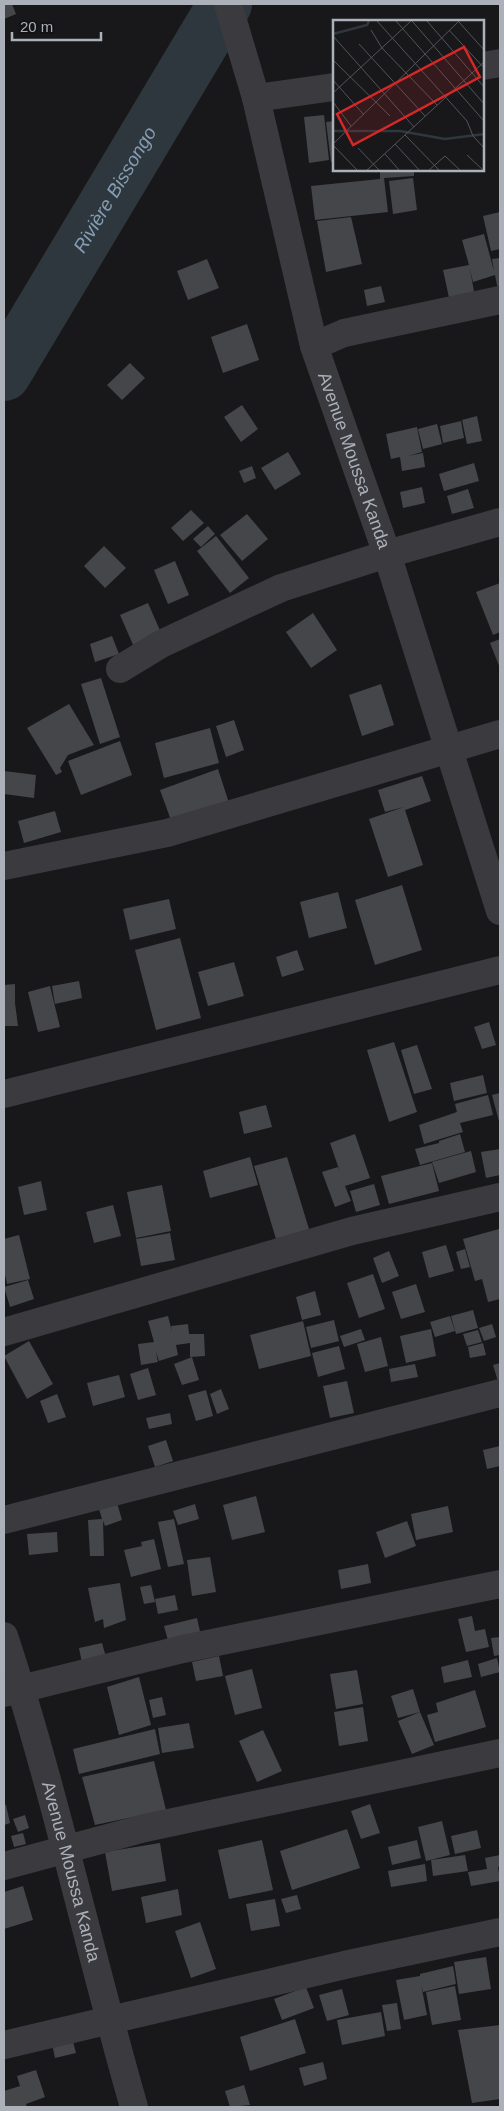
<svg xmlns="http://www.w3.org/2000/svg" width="504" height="2111" viewBox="0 0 504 2111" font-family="Helvetica,sans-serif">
<rect width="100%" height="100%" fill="#18181a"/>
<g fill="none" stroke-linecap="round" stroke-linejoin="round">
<path stroke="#2f373e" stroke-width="54" id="s1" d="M4,374L225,4"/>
</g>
<path fill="#45464a" d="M4,4H12L16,14L4,19Z
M324,115L329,160L309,163L304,117Z
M334,121V162H331L326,122Z
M380,170H414V176L384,178L388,212L315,220L311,186L380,179Z
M413,178L417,210L393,214L389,181Z
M500,212V249L491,251L483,216Z
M351,217L362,264L326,272L317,221Z
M484,234L494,271L492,259L500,258V289L498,290L495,275L473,282L470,269L475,297L450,302L443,270L469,265L462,240Z
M207,259L219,288L188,300L177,271Z
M381,286L385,302L367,306L364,290Z
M247,324L259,360L223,373L211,337Z
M130,363L145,378L122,400L107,385Z
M242,405L258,429L241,442L224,417Z
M477,416L482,441L467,444L462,420Z
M461,421L464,438L443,443L440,426Z
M437,424L442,444L423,449L418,429Z
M417,427L422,452L408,456L423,453L425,467L402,471L400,457L391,459L386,434Z
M288,452L301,474L275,490L261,468Z
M474,463L479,481L444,491L439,474Z
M252,466L256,478L244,483L239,471Z
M422,487L425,503L403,508L400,492Z
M468,489L474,508L452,514L447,496Z
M191,510L204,523L183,541L171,528Z
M247,514L268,539L242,561L220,535Z
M208,526L215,534L201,547L193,539Z
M216,536L249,578L230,593L197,551Z
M104,546L126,568L105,588L84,566Z
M175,561L189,595L168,604L154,570Z
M500,583V632L493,635L476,592Z
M148,603L162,635L134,647L120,615Z
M313,613L337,650L311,668L286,632Z
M112,636L119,654L95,662L90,644Z
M500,639V668L490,643Z
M101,678L120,737L100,744L81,684Z
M381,684L394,725L362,736L349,695Z
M69,704L94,745L68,755L60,768L62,772L56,775L27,728Z
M234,720L244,750L226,757L216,726Z
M210,728L219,763L164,778L155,743Z
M120,741L132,775L81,795L68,761Z
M218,769L229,803L172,823L160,790Z
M4,771L36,775L34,798L4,794Z
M422,776L431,801L405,810L423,865L388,877L369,819L404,807L385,812L378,790Z
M55,811L61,832L24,843L18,821Z
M402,885L422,950L375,965L355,900Z
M338,892L347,928L309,938L300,902Z
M169,899L176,929L130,940L123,909Z
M180,938L201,1018L156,1030L135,950Z
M297,950L304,970L282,977L276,957Z
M234,962L244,996L208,1006L198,972Z
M79,981L82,998L55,1004L52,986Z
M15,984V1003L18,1026H4V985Z
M50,986L60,1027L38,1032L28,992Z
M489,1022L496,1045L482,1049L474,1027Z
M394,1042L417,1112L389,1122L367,1050Z
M417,1045L432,1089L414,1094L401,1050Z
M483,1075L487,1093L454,1101L450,1083Z
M500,1093V1125L492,1095Z
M488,1095L493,1115L460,1123L463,1132L424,1144L419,1125L457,1112L455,1104Z
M266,1105L272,1127L244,1134L239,1112Z
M355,1134L370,1178L345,1186L351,1201L335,1207L322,1172L338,1167L340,1172L330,1143Z
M460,1134L465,1152L420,1165L415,1149L439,1143V1141Z
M500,1149V1175L486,1178L481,1152Z
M471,1151L476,1172L439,1183L432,1162Z
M250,1157L258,1185L210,1198L203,1171Z
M287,1157L309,1229L276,1239L254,1166Z
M432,1163L439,1191L389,1204L381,1176Z
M41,1181L47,1210L24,1215L18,1187Z
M374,1184L380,1205L356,1212L350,1191Z
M162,1185L171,1231L136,1238L127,1192Z
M113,1205L121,1236L94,1243L86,1212Z
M499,1229L500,1299L488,1302L482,1279L475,1281L463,1239Z
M170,1233L175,1260L141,1266L136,1239Z
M19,1235L30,1279L7,1284L4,1270V1239Z
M446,1245L454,1271L429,1278L422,1252Z
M465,1249L470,1267L461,1269L456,1252Z
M389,1251L399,1276L382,1283L373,1258Z
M373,1274L385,1309L359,1318L347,1283Z
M28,1280L34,1299L10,1307L4,1287Z
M416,1284L425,1312L401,1319L392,1292Z
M315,1291L321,1315L302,1320L296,1297Z
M473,1310L478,1328L456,1334L451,1316Z
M168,1316L172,1332L171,1326L188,1324L189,1334H204L205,1356L190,1357V1343L176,1345L178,1355L159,1361L156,1352L158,1362L141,1365L138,1344L154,1342L148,1321Z
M450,1316L455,1331L435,1337L430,1322Z
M334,1320L339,1341L311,1348L306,1327Z
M303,1321L311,1356L259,1369L250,1335Z
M492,1324L496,1337L484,1341L479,1328Z
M361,1329L365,1340L344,1347L340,1336Z
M431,1329L436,1356L406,1363L400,1336Z
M478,1330L482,1342L467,1346L463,1334Z
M381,1337L388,1366L365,1372L357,1344Z
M29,1341L53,1384L27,1399L4,1356Z
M483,1343L486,1355L470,1358L468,1347Z
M339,1346L345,1369L318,1377L312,1353Z
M192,1357L199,1380L182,1385L174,1364Z
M500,1363V1388L493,1365Z
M415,1364L418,1377L391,1382L389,1369Z
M148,1368L156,1395L138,1400L130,1374Z
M119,1375L125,1397L93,1406L87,1383Z
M347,1381L354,1413L330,1418L323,1386Z
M221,1389L229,1409L217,1414L210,1394Z
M206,1390L213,1416L196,1421L188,1395Z
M57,1394L66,1417L48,1423L40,1401Z
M170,1413L172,1424L149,1429L146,1418Z
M166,1440L173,1461L155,1467L148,1446Z
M500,1446V1466L487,1469L483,1450Z
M256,1496L265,1532L232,1540L223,1505Z
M117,1503L122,1520L105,1526L103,1521L104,1556H90L88,1520L102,1519L99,1509Z
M195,1504L199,1519L178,1525L173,1511Z
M448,1506L453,1532L416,1540L411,1514Z
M174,1519L184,1564L168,1567L158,1522Z
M407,1521L416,1546L385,1558L376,1532Z
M57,1532L58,1552L29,1555L27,1534Z
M154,1539L161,1569L131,1577L124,1550L142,1546L141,1542Z
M210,1557L216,1592L192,1596L187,1560Z
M368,1564L371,1583L341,1589L338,1570Z
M120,1583L126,1620L104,1628L103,1619L95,1622L88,1588Z
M151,1585L155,1602L144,1604L140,1587Z
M175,1595L178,1610L158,1614L155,1599Z
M472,1616L475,1631L485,1629L489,1647L466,1652L458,1619Z
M197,1618L201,1636L169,1644L164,1626Z
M500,1637V1655L494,1656L491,1638Z
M102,1643L106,1657L82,1663L79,1648Z
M219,1656L223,1676L196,1681L192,1662Z
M497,1658L500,1672L481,1677L478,1664Z
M468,1660L472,1677L444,1683L441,1667Z
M252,1669L262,1708L235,1715L225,1676Z
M357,1670L363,1704L336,1709L330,1674Z
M139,1677L151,1725L119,1735L107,1687Z
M413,1689L420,1712L398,1718L391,1696Z
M475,1690L486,1727L435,1742L427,1715L438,1712L436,1703Z
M162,1697L166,1715L153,1718L149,1700Z
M363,1707L368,1741L339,1746L334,1712Z
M420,1712L434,1745L412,1754L398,1721Z
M189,1723L194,1748L162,1753L158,1728Z
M155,1729L160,1754L79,1774L73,1749Z
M263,1730L282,1771L257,1782L239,1741Z
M154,1761L166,1810L95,1825L82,1777Z
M370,1804L380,1833L361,1839L351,1811Z
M4,1805H6L10,1823L4,1825Z
M25,1815L29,1828L18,1832L13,1819Z
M442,1821L450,1855L426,1861L418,1827Z
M347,1829L360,1868L292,1890L280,1851Z
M477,1830L481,1848L455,1854L451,1836Z
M23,1833L26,1844L14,1847L11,1836Z
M262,1840L273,1890L229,1899L218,1850Z
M417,1840L421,1858L392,1865L388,1847Z
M160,1843L166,1881L112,1891L105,1852Z
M465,1855L468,1871L433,1876L431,1860Z
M500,1855V1866L498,1867L500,1881L471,1886L468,1872L487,1869L485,1858Z
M425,1864L427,1881L391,1887L388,1871Z
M23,1886L33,1920L4,1929V1892Z
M178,1889L182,1915L146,1923L141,1897Z
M297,1895L301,1909L286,1913L281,1899Z
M275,1899L280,1926L251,1931L246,1904Z
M200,1922L216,1969L191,1978L175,1931Z
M486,1957L491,1989L459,1994L454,1962Z
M453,1966L456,1984L423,1992L421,1984L427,2015L404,2020L396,1980L420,1976V1974Z
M455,1986L461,2020L432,2025L426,1992Z
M306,1987L314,2008L282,2020L274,1999Z
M342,1989L349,2015L327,2021L319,1995Z
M397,2003L401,2029L387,2031L382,2005Z
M381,2012L385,2036L342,2045L337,2020Z
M295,2019L306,2053L250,2071L240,2037Z
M500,2025V2099L472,2103L458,2030Z
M72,2038L76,2053L55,2058L52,2044Z
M323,2062L327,2079L304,2086L299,2068Z
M36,2070L45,2097L26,2104L27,2107H4V2091L20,2086L17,2076Z
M244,2085L250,2105L230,2107L225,2091Z"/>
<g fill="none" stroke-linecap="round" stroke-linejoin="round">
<g stroke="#3a3a3f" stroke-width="28">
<path id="s2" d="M228,4L256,98L314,346L387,554L500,911"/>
<path d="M483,66L500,63"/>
<path d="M256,98L334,87"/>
<path d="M314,346L344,333L500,300"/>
<path d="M120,669L161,644L281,588L387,554L500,522"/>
<path d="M4,866L167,833L500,734"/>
<path d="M4,1094L500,970"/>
<path d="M4,1332L352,1231L500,1197"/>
<path d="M4,1520L500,1393"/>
<path id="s3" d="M4,1636C55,1791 89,1951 134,2107"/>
<path d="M4,1693L183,1649L500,1584"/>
<path d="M4,1866L145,1828L500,1753"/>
<path d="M4,2045L349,1964L500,1932"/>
</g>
</g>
<g text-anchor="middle" stroke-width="4" stroke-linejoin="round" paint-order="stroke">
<g font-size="18" fill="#abb0b9" stroke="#131315">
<text dy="6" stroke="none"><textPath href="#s2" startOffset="474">Avenue Moussa Kanda</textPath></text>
<text dy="6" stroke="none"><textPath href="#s3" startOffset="245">Avenue Moussa Kanda</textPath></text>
</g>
<g font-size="19" font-style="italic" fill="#859db2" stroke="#131315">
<text dy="7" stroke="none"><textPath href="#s1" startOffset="215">Rivière Bissongo</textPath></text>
</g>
</g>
<g transform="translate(333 20)">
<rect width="151" height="151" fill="#18181a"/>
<path fill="none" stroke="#2f373e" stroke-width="2.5" d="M0,14L34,5L36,1M0,111H67L112,119L152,114"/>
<path fill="none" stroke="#53555a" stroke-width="1" d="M44,1L134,101L140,116L152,129M63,1L151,101M79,1L152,85M94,1L152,68M125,1L152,31M38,10L49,28L104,85M116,10L152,49M0,16L81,107M26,24L92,96M0,40L57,96M0,60L31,95M0,73L78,1M0,82L18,106M72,115L107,151M0,124L126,1M62,124L87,151M0,125L25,151M25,128L47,151M52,134L67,151M134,135L151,151M33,151L152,41M95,151L112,136L128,151"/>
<path fill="#d62828" fill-opacity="0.15" stroke="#d62828" stroke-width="2.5" d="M131,27L147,57L20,125L4,94Z"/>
<rect width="151" height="151" fill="none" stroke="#abb0b9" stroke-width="2.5"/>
</g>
<rect width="504" height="2111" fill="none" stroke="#abb0b9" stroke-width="10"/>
<path d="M12 32v8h89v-8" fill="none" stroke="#abb0b9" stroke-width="2.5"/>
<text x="20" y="32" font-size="15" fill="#abb0b9" stroke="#131315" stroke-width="4" paint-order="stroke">20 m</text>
</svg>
